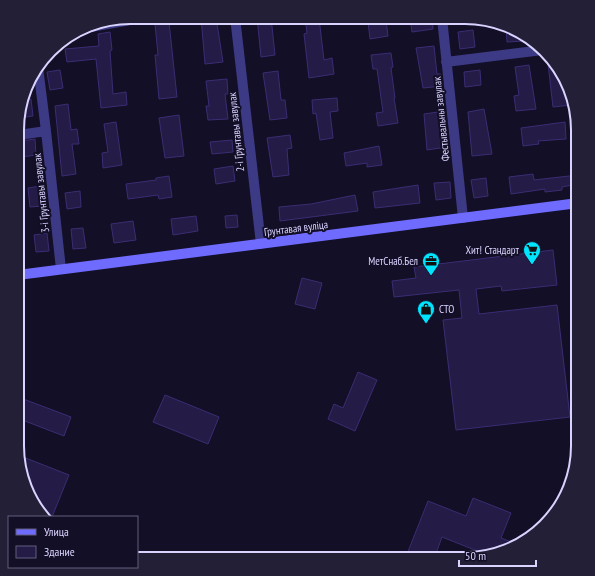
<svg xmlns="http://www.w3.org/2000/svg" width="595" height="576" viewBox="0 0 595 576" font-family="'PT Sans Narrow',sans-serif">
<rect width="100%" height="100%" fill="#130f26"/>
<path fill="#241b47" stroke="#3b2d73" d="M201,17H216L223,62L205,64Z
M257,17H271L275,55L261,57Z
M305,17L319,18L324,60L332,58L334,74L309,78L304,34L307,33Z
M410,18H432L433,29L412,32Z
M386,20L388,36L370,39L368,22Z
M169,22L177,97L159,99L155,55H158L155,24Z
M506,27L522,32L524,41L507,42Z
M473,30L475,47L460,49L458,32Z
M110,32L112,50L110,51L113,94L126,92L127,105L101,108L96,59L67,62L65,49L99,46L98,34Z
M434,46L437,74H441L443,86L423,88L416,48Z
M391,53L393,67L391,68L395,98H394L398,123L378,126L376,113L383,112L377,69H373L371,55Z
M547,55L555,61L571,105L553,107Z
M529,65L536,109L516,111L514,96L519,95L515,67Z
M60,70L63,88L50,90L47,72Z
M480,70L481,85L465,87L464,72Z
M278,71L281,100H285L287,118L270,120L263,73Z
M227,79L228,94H225L228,119L208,120L206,106H209L206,81Z
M337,98L338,111L330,112L333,138L320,140L316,113L313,114L312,100Z
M31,99L33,116L19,118V108L22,100Z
M68,104L71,130L77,129L79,144H72L76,174L62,176L55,106Z
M484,109L492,154L472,156L468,112Z
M445,111L447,124H444L447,147L427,150L424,114Z
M179,115L184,156L165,158L159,118Z
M116,122L122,165L103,168L102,153L108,152L104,124Z
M565,122L566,139L538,141L539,144L523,146L521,128Z
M290,135L292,148L287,149L289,175L273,177L267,138Z
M35,139L36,155L22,157L21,141Z
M232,140L233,152L212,154L210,142Z
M379,146L382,165L367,167V163L346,166L344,153Z
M233,166L235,181L216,184L214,169Z
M533,174L534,180L578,175V184L562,187V190L545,192V189L511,194L509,177Z
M169,176L172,197L159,199L158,195L128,199L126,184L156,180V178Z
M486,178L488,196L474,198L471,180Z
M450,182L451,198L436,200L434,183Z
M418,185L420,203L375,208L373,192Z
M41,186L43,206L30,207L28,188Z
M80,191L81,207L67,209L65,193Z
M355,195L358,211L280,221L279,207L311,204Z
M237,215L238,227L226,228L225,216Z
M196,216L198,231L173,235L171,219Z
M133,221L136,240L114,243L111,224Z
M83,228L86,248L73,249L71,229Z
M47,233L49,251L36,252L34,235Z
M553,250L557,285L502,291L501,286L476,289L479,314L557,305L570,417L456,430L443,320L462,318L459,290L394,297L392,281L416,278L414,267Z
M302,278L322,283L315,309L295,304Z
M358,372L377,380L355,431L328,419L334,404L343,408Z
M165,395L219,417L208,444L153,422Z
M18,397L71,417L64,436L17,418Z
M18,455L69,475L52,517H43L40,515Z
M473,498L511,513L501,538L514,543L485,554L442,537L434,559H405L428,501L466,516Z"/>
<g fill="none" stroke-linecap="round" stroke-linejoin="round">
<path stroke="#3d3a85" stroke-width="10" d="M235,17L261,244
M442,18L463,218
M85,28L147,17
M446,62L543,50
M38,67L46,131L61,269
M19,135L46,131"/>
<path stroke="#6f6bff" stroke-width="10" d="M18,275L578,203"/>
</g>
<defs>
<g id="supermarket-pin" transform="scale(0.9)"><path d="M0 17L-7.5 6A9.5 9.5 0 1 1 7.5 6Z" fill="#00e5ff" stroke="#130f26"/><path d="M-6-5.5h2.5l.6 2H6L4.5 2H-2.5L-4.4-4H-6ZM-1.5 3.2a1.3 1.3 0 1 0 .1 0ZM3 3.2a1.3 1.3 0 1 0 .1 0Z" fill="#111"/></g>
<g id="office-pin" transform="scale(0.9)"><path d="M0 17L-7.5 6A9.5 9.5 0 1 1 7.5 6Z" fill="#00e5ff" stroke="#130f26"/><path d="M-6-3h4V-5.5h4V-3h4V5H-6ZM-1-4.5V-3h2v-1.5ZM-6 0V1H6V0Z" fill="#111"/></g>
<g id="shop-pin" transform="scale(0.9)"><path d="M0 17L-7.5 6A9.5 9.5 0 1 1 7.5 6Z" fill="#00e5ff" stroke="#130f26"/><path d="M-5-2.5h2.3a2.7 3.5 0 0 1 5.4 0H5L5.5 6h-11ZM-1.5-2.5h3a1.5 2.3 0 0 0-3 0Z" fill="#111"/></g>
</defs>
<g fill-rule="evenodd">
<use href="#supermarket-pin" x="532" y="250"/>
<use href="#office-pin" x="431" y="261"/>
<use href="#shop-pin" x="426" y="309"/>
</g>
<g text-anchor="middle" stroke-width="4" stroke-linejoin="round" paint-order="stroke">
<g font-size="11" fill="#d9d4ff" stroke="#130f26">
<text transform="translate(441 119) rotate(-96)" y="4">Фестывальны завулак</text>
<text transform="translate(236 132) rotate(-96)" y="4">2-і Грунтавы завулак</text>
<text transform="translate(41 193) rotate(-96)" y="4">3-і Грунтавы завулак</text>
<text transform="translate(296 228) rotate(-7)" y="4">Грунтавая вуліца</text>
</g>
<g font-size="11" fill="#d9d4ff" stroke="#130f26" text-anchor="end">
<text x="519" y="254">Хит! Стандарт</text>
<text x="418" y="265">МетСнаб.Бел</text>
<text x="439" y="313" text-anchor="start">СТО</text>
</g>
</g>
<path d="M0 0H595V576H0ZM130 24H465A106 106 0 0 1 571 130V446A106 106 0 0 1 465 552H130A106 106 0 0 1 24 446V130A106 106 0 0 1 130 24Z" fill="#231f37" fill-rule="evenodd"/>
<path fill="none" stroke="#d9d4ff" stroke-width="2" d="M130 24H465A106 106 0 0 1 571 130V446A106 106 0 0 1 465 552H130A106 106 0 0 1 24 446V130A106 106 0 0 1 130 24Z"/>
<rect x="8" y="516" width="130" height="52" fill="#130f26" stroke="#625e7d"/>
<rect x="16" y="529" width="20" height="6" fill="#6f6bff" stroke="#625e7d"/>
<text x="44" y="536" font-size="12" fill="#d9d4ff">Улица</text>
<rect x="16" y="546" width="20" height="12" fill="#241b47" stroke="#625e7d"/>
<text x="44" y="556" font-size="12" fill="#d9d4ff">Здание</text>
<path d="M459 560v6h77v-6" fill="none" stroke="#d9d4ff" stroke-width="2"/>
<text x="465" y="560" font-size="12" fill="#d9d4ff" stroke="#130f26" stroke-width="3" paint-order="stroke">50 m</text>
</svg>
